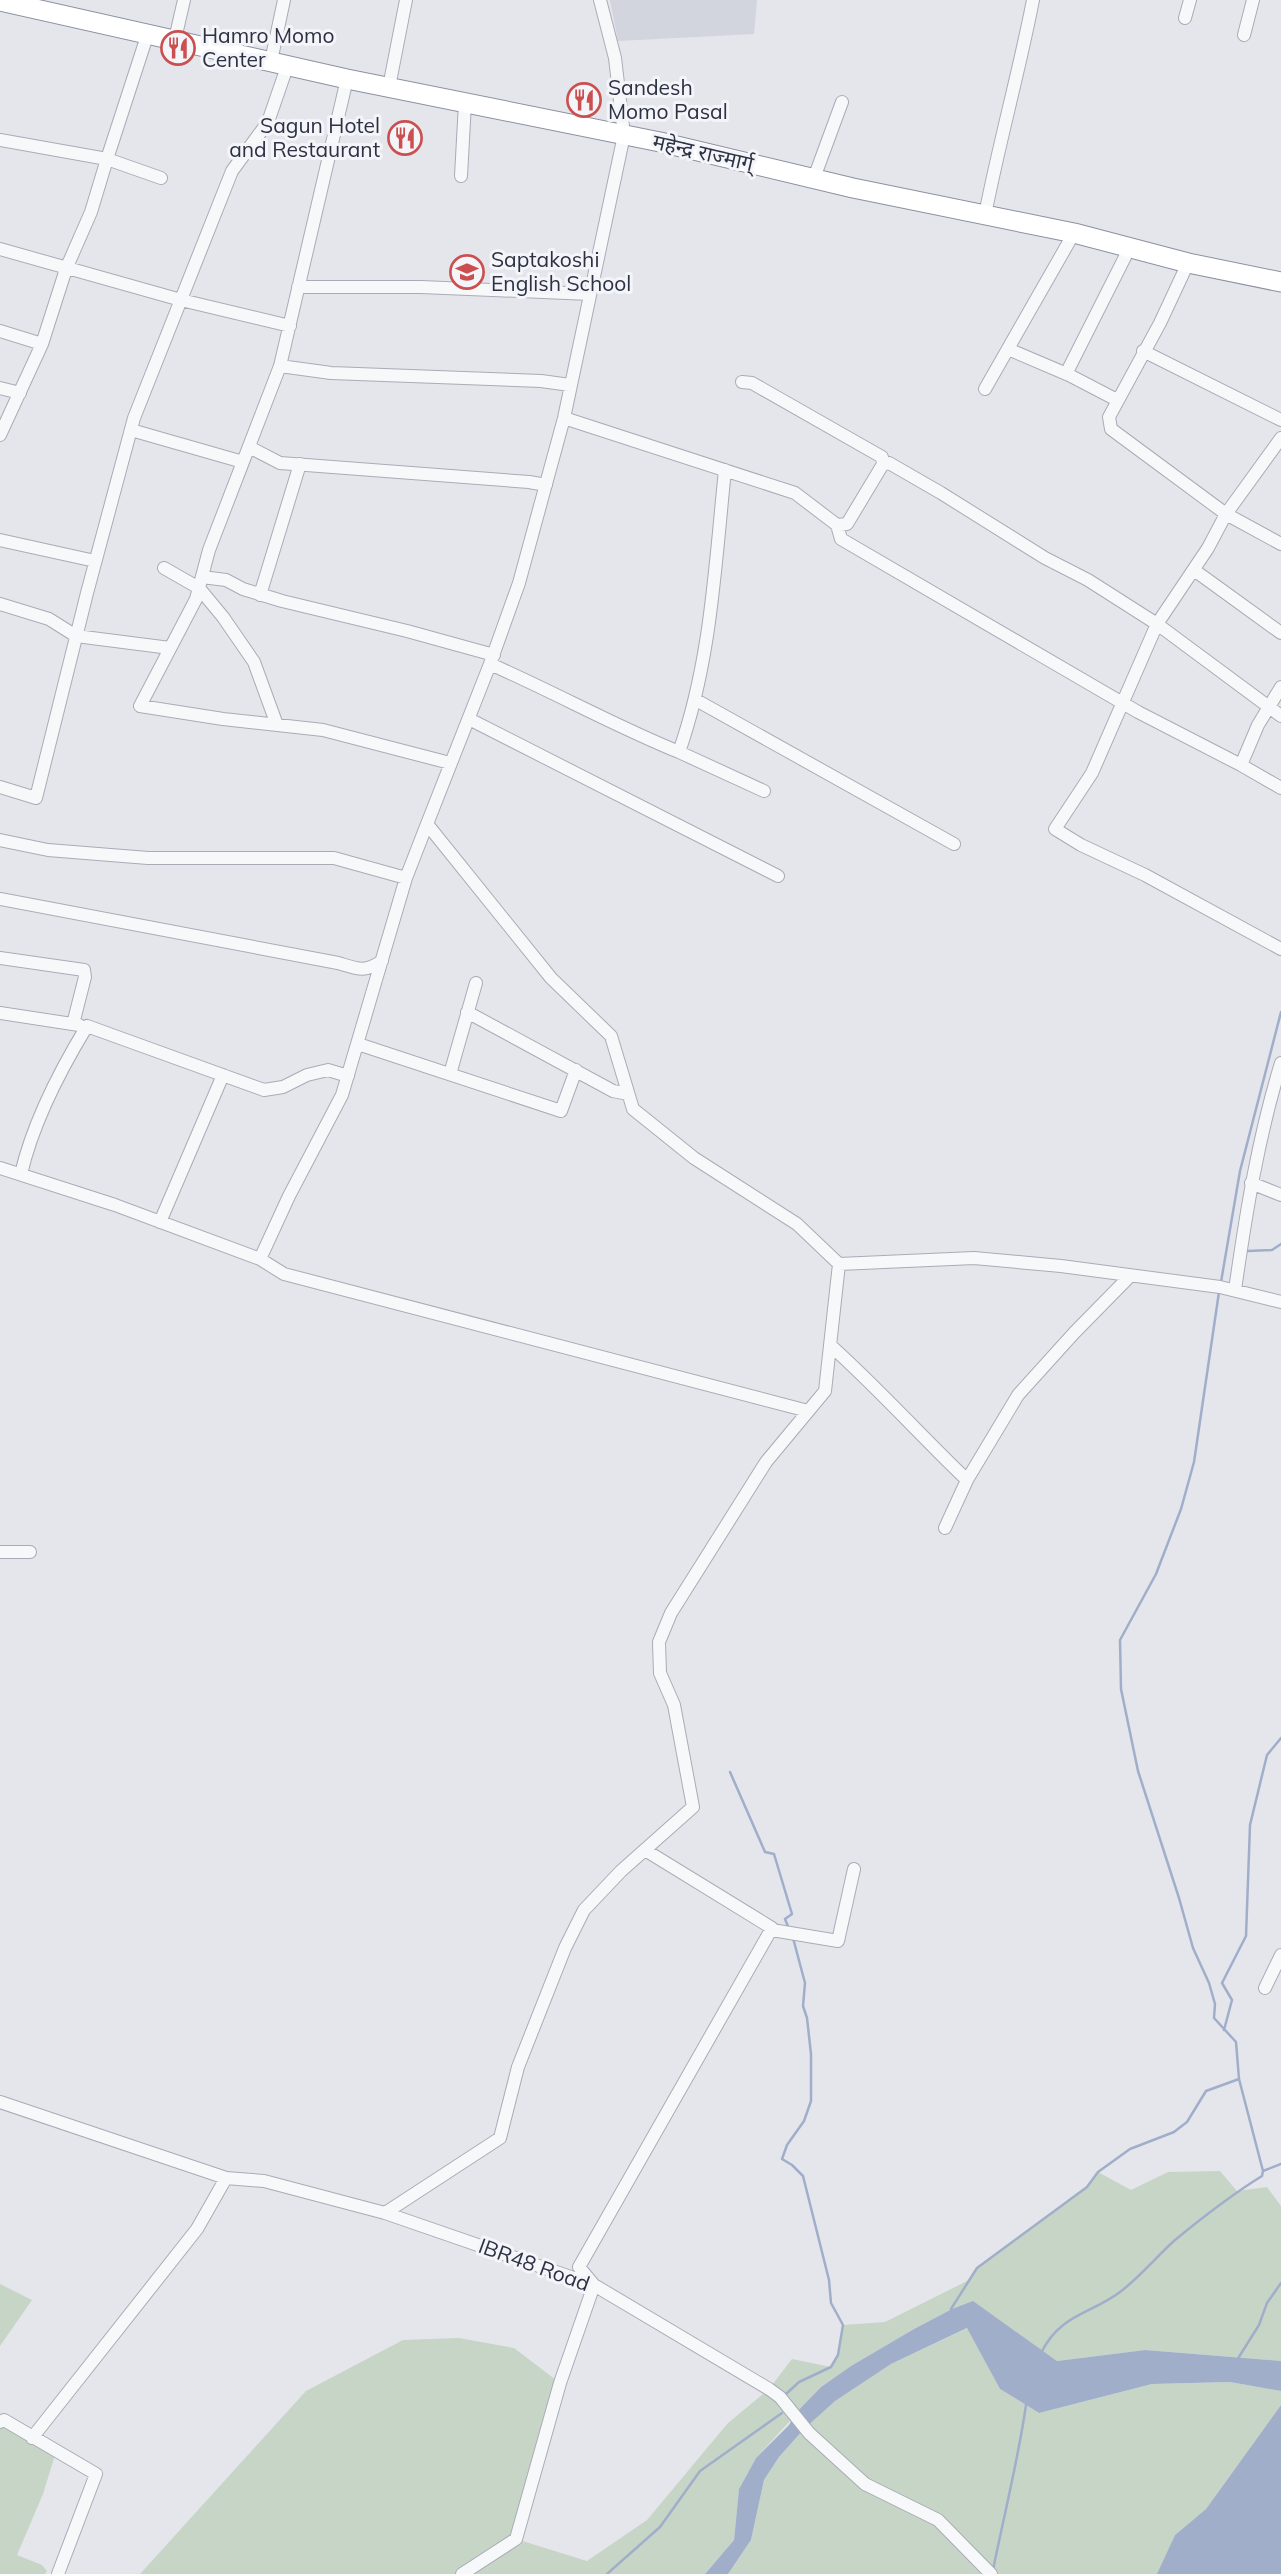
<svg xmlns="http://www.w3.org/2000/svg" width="1281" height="2574" viewBox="0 0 1281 2574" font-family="Mulish,'Noto Sans Devanagari',sans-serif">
<rect width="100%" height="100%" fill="#e4e6ec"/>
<path fill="#d2d5dd" d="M610,0H757L754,34L618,41Z"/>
<path fill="#c7d5c6" d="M1220,2171L1237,2191L1267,2187L1281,2206V2361L1145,2350L1057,2361L973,2302L952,2309L914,2329L851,2366L821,2387L756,2458L739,2489L734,2540L705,2574H140L306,2391L403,2340L459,2338L514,2348L560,2383L516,2539L587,2561L647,2520L728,2423L769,2389L792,2359L831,2367L838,2355L843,2325L885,2322L969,2280L977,2268L1087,2187L1098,2172L1131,2190L1168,2172Z
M0,2284L32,2300L0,2346Z
M968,2328L1000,2389L1039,2413L1152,2384L1230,2382L1281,2391V2405L1206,2509L1175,2535L1158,2574H728L751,2540L764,2480L779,2457L804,2429L834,2401L891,2364Z
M0,2422L56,2452L43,2494L17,2555L42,2565L47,2571L45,2574H0Z"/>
<path fill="#a1aeca" d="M973,2301L1057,2361L1145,2350L1281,2361V2391L1230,2382L1152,2384L1039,2413L1000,2389L967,2328L891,2364L835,2401L804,2429L779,2457L764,2480L751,2540L728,2574H705L734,2540L739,2489L756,2458L789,2425L795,2414L821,2387L851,2366L914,2329L952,2309Z
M1281,2405V2574H1157L1175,2535L1206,2509Z"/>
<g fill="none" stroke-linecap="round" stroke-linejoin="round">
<path stroke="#a1aeca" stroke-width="2.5" d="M1247,1251L1272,1250L1281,1244
M1221,1282L1240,1171L1281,1012
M730,1772L765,1852L774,1854L792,1914L785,1919L789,1929
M1224,2030L1232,2000L1222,1983L1246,1936L1250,1825L1267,1755L1281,1738
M1263,2171L1281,2164
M951,2309L977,2268L1087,2187L1098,2172L1130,2149L1174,2132L1187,2122L1206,2091L1239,2079
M1041,2353C1060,2314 1091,2314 1120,2292C1140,2277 1157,2256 1175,2240C1203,2217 1231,2195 1262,2176L1263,2171L1239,2079L1236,2042L1214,2018L1215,2004L1209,1983L1193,1948L1179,1898L1138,1771L1121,1689L1120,1640L1156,1574L1181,1509L1194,1462L1219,1292
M1237,2360L1259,2325L1267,2303L1281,2283
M786,2394L799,2382L831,2367L838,2355L843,2325L831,2303L829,2280L803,2176L792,2165L782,2159L787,2145L804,2121L811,2101V2054L807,2018L803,2006L805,1983L793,1938
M993,2570C1004,2515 1018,2461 1026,2405
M607,2574L660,2527L700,2471L782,2413"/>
<g stroke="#a9acb6" stroke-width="14">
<path id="minor" d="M1185,18L1190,0
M148,33L107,159L161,178
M1244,35L1253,0
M175,39L184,0
M271,61L284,0
M347,79L280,366L209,550L196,599L140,706L223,719L323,730L450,763
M389,87L406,0
M0,140L107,159L91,212L66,269L42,344L0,435
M461,176L465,103
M814,178L842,102
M985,215C999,143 1019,72 1033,0
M0,249L181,300L290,326
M1188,263L1160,323L1109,417L1111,429L1226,514L1208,548L1157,624L1092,773L1055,829L1081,845L1145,875L1281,949
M298,287H421L590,294
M0,331L42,344
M1008,349L1069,375L1117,400
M1143,351L1281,420
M280,366L331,373L541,381L570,385
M1066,374L1130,247
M742,382L752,383L882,457L883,464
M0,388L20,393
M985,389L1074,233
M564,418L795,493L837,525L841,539L1138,712L1241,765L1281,788
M131,430L243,462
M1281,438L1226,514L1281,544
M249,447L280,463L529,482L546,485
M837,525L847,524L883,464L889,463L941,493L1045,558L1088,580L1157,624L1281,716
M0,540L95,561
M164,568L199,588L223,617L254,662L277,725
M1194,570L1281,633
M202,577L226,580L243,589L282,601L407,631L494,655
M260,595L300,464
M0,604L49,619L76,636L170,648
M490,664C554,692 615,726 679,752C711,661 715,566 725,470
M696,700L954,844
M469,719L778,876
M679,752L764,791
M1241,765L1258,725L1281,687
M0,787L36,798L87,593L134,418L232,171L268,122L288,64
M0,840L48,850L148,858H334L406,878
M0,899L338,963C358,969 364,973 382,961
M0,958L84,970L85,977L73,1024
M467,1012L613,1091L628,1094
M0,1013L79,1025
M358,1044L561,1111L576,1070
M450,1074L476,983
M0,1168L115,1205L260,1259L284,1274L808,1411
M21,1174C33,1122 59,1072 87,1026L264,1090L283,1087L307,1075L328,1070L348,1076
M1251,1183L1281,1195
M160,1222L223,1075
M260,1259L289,1196L342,1095L406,878L427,824
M839,1264L974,1258L1061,1266L1220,1287L1281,1302
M1235,1290C1246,1213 1258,1138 1281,1063
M830,1345C878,1388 920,1435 967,1480
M945,1528L967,1480L1018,1395L1074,1333L1130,1276
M0,1552H30
M772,1930L838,1941L854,1869
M1265,1988L1281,1955
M0,2102L226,2178L264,2181L385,2213L594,2285L769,2389L780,2397L809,2433L865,2484L938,2520L991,2574
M385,2213L500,2138L518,2067L565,1948L584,1910L621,1871L693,1807L674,1705L660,1673L659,1642L671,1613L766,1462L825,1391L839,1264L797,1224L694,1158L633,1109L611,1036L551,978L427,824L490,664L519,583L564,418L624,135L615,58L600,0
M0,2422L4,2420L96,2474L58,2574
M32,2438L197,2229L226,2178
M462,2574L516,2539L560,2383L594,2285L579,2267L772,1928L645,1850"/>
</g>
<g stroke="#8c91a2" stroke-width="21">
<path id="highway" d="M0,1L347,79L660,142L853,188L1074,233L1188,263L1281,282"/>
</g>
<use href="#minor" stroke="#f7f8fa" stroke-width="12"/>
<use href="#highway" stroke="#fff" stroke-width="19"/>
</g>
<defs>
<g id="restaurant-ring" transform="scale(1.75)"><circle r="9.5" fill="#f4f5f9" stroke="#cb4f4f" stroke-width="1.5"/><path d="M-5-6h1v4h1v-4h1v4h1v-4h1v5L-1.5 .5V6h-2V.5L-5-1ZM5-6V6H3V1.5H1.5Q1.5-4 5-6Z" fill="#cb4f4f"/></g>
<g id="school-ring" transform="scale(1.75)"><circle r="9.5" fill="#f4f5f9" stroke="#cb4f4f" stroke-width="1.5"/><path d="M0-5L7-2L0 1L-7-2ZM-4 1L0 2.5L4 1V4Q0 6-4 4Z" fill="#cb4f4f"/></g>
</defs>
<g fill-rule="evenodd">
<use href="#restaurant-ring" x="178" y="48"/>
<use href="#restaurant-ring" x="584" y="100"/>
<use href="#restaurant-ring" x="405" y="138"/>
<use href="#school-ring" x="467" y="272"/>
</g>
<g text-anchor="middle" stroke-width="6" stroke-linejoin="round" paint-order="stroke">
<g font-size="21" fill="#2c3144" stroke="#f4f5f9" text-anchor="start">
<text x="202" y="43">Hamro Momo<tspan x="202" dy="24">Center</tspan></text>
<text x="608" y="95">Sandesh<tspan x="608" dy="24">Momo Pasal</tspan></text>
<text x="380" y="133" text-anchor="end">Sagun Hotel<tspan x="380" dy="24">and Restaurant</tspan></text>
<text x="491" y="267">Saptakoshi<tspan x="491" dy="24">English School</tspan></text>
</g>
<g font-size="21" fill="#2c3144" stroke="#f4f5f9">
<text transform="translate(703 153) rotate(13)" y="7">महेन्द्र राज्मार्ग्</text>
<text transform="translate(534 2265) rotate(20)" y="7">IBR48 Road</text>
</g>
</g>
</svg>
